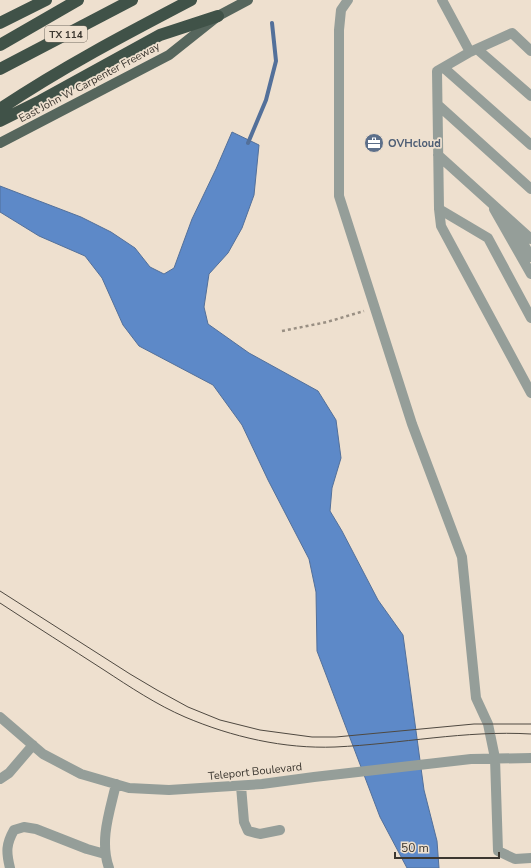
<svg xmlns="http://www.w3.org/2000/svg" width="531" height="868" viewBox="0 0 531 868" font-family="'Nunito Sans',sans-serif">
<rect width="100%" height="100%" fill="#eee0cf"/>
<path fill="#5d89c8" stroke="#53709a" d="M232,132L259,145L254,195L242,228L228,253L209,274L204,307L208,324L249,353L318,391L336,420L341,458L332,488L330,511L342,531L378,600L403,635L424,790L437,841L439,868H407L380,817L317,651L316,592L309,559L268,480L242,425L213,385L139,346L123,325L102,278L85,256L39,236L0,212V186L81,217L111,232L135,248L150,267L164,274L174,268L192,219L216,169Z"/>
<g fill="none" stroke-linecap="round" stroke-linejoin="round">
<path stroke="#53709a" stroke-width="4" d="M248,143L266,100L276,61L272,23"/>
<path stroke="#998f83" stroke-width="2.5" stroke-dasharray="3 3" stroke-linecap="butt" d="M282,331L327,322L364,311"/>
<path stroke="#959e99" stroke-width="10" d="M348,0L341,10L339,30V196L412,424L462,557L476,698L488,724L495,758L498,851L515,859L531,858
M442,0L470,52L437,71L439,209L441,226L531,393
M477,49L531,96
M470,52L512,33L531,51
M444,68L531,145
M438,105L531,189
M438,155L531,239
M439,209L488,238L531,318
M494,209L531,274
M513,226L531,257
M0,717L43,754L81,774L129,788L169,790L262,784L314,777L471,759L531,758
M0,779L9,773L33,745
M241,786L244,822L248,831L260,834L280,830
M10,868C6,852 6,844 14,830L24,827L36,829L87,849L105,854
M109,868C99,840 110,811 116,784"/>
<path stroke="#56665d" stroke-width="10" d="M0,143L169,55L218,16L248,0"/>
<path stroke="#405248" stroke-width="12" d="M0,23L46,0
M0,45L78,0
M0,69L132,0
M0,109C61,68 126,34 191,0
M0,121L40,101L160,35L218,16"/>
<path stroke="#4f4941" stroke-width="1" d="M0,591L130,674L157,690L188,707L220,720L260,730L312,737H336L474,724H531
M0,603C35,626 70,648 104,670C130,687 157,705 185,717C232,737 284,749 335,747C401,744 465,730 531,734"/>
</g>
<defs>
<g id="office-disc" transform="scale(1)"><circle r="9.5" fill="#5c6f8a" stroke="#eee0cf"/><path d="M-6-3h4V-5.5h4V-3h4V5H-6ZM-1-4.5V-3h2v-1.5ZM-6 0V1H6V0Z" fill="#fff"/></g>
</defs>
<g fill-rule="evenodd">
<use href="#office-disc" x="374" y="143"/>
</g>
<g text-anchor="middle" stroke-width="3.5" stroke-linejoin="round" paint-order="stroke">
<rect fill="#eee0cf" stroke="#716a60" stroke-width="1" x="45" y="26" width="42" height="16" rx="3"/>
<g font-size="10" font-weight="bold" fill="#3c3730">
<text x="66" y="38">TX 114</text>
</g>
<g font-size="11" fill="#3c3730" stroke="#eee0cf">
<text transform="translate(89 82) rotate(-28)" y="4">East John W Carpenter Freeway</text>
<text transform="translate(255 771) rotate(-6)" y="4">Teleport Boulevard</text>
</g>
<g font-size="11" font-weight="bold" fill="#4e5e75" stroke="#eee0cf" text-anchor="start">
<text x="388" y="147">OVHcloud</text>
</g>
</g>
<path d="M395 852v6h104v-6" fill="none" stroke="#3c3730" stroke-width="2"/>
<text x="401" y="852" font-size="12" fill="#3c3730" stroke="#eee0cf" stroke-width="3" paint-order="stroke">50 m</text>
</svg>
